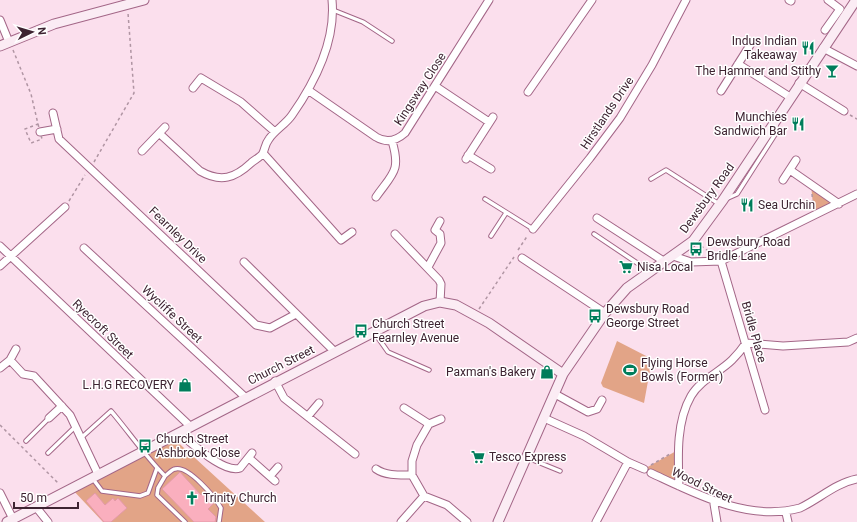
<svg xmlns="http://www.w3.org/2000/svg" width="857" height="522" viewBox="0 0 857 522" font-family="Roboto,sans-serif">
<rect width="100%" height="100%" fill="#fbdfed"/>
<path fill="#e2a487" d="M811,184L839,204L814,216Z
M617,341L652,359L644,403L603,387L601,383Z
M172,437L265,522H103L71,488Z
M678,450L679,486L644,469Z"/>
<path fill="#faafbe" stroke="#e399a8" d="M180,472L201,495L205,492L214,503L208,509L216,517L215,522H194L162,489Z
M95,493L105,505L113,498L115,501L118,498L127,508L111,522H104L86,501Z"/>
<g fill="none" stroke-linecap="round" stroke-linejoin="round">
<g stroke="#a36687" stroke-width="5.5">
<path id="lane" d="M333,10L363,22L392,41
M651,179L666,170L719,204
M728,198L737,194L776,133V125
M485,199L533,229
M594,234L649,271
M491,236L506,213
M374,332L388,352L429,370
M81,438L111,411C129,432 145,456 165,476L158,488L157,495L185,522
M26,441L49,418
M48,453L75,427
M528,458L560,471
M165,476C168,474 172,469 175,469C188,465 215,497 221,508L219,522
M93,479L102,491L140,496L148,493L157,468"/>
</g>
<g stroke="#a36687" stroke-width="9">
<path id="street" d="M789,0L791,1
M0,20L9,42
M825,30L840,9L828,0
M823,48L857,66
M738,64L790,97
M799,83L844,111
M435,86L489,122
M193,88L201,78L241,102L275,132
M308,90L376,137C386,143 396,141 405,133L489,0
M721,91L752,42
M528,92L592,0
M53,113L59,139L256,325L270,328L296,314
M40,132L57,129
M160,134L200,171C221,183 235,178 251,163C254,160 261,157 263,153C265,149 265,144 269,139C275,130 286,124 292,115C315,82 336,41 332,0
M142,151L165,127
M263,153L341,240L352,232
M468,155L491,169
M466,159L493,117
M790,170L839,204
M783,180L796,160
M376,197C393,173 401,171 392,141
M597,218L665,262
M533,229L590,158L620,118L652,65L686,0
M395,234L439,280L441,284L440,302
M0,246L191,427
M84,248L245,397
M673,256L691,262L721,261L857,194
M522,258L605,313
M721,261L765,410
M244,262L334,351
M0,266L65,207
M428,267L441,243L440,234L435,230L440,221
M10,360L23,374L34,376L70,415L98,474
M0,368L10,360L16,349
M275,381L284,398L355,454
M555,394L588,412L597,409L602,400
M404,408L429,424
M308,416L319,403
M49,418L62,406
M544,418L584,436L628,462L644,469
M441,419L429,424L417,445L412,461V475L424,496L447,505L467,522
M179,433C192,443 224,474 240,468L252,453
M249,458L275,481
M376,469C386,476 400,475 412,475
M651,473C696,494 748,522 800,508C819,499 836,483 857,479
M270,476L278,467
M679,486C678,457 676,422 691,396C700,380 720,372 732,360C737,355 742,349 746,343L783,346L848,342L857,338
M0,493L13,519
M714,504L717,522
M36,507L48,522
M786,513L788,522
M401,522L424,496
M596,522L628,462"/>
</g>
<g stroke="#a36687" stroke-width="11">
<path id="secondary" d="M0,46L54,24L144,0
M7,522L424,306L440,302L456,305L489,323L563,374
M498,522L563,374L605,313L627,288L693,241L723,200L856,0"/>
</g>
<path stroke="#b095a3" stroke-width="1.5" stroke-dasharray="3 3" stroke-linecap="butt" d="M13,50L31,94L38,124
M850,115L857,119
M38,124L42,139L31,143L25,129Z
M94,162L134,93L128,13
M812,194L813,206
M69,201L85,175
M701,246L711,253
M518,250L528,235
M479,309L514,257
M0,425L59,484
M651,465L670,454"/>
<use href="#lane" stroke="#fff" stroke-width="3.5"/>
<use href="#street" stroke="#fff" stroke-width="7"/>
<use href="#secondary" stroke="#fbecf4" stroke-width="9"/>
</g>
<defs>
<g id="restaurant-bare" transform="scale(1.08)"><path d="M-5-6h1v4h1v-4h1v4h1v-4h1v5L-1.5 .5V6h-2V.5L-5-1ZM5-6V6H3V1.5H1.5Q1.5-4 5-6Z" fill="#007d5b" stroke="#fff" stroke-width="2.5" paint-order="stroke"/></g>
<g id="bar-bare" transform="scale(1.08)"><path d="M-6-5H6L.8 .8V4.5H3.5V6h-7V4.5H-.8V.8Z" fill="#007d5b" stroke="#fff" stroke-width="2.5" paint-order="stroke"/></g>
<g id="bus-bare" transform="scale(1.08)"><path d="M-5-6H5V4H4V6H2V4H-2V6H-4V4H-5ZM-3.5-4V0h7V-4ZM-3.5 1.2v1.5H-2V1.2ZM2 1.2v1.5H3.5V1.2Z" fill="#007d5b" stroke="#fff" stroke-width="2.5" paint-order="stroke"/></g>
<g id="supermarket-bare" transform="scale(1.08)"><path d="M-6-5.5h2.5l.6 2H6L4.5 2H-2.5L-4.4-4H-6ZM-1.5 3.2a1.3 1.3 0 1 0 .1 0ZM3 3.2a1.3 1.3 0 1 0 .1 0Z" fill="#007d5b" stroke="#fff" stroke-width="2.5" paint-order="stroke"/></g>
<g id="stadium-bare" transform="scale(1.08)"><path d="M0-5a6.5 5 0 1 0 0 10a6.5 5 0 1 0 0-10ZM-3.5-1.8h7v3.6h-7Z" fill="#007d5b" stroke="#fff" stroke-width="2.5" paint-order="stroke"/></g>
<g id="shop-bare" transform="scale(1.08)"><path d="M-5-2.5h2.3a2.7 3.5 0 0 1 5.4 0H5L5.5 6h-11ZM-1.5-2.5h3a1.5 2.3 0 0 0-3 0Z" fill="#007d5b" stroke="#fff" stroke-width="2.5" paint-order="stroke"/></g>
<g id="church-bare" transform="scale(1.08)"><path d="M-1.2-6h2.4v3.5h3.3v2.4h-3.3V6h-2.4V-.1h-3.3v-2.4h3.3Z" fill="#007d5b" stroke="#fff" stroke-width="2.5" paint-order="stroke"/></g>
</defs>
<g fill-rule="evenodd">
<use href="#restaurant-bare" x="808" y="48"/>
<use href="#bar-bare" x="832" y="71"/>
<use href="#restaurant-bare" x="798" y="124"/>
<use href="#restaurant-bare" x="747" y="205"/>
<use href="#bus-bare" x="696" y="249"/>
<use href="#supermarket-bare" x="626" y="267"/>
<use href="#bus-bare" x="595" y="316"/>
<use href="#bus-bare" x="361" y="331"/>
<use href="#stadium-bare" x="630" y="370"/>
<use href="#shop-bare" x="547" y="372"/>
<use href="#shop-bare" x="185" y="385"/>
<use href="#bus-bare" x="145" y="446"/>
<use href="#supermarket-bare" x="478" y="457"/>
<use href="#church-bare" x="192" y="498"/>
</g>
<g text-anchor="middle" stroke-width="3" stroke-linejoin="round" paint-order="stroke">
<g font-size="12" fill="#3d2331" stroke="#fff" text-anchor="start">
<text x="797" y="45" text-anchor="end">Indus Indian<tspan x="797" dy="14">Takeaway</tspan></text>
<text x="821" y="75" text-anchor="end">The Hammer and Stithy</text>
<text x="787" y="121" text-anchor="end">Munchies<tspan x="787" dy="14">Sandwich Bar</tspan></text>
<text x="758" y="209">Sea Urchin</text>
<text x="707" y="246">Dewsbury Road<tspan x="707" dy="14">Bridle Lane</tspan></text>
<text x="637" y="271">Nisa Local</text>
<text x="606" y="313">Dewsbury Road<tspan x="606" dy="14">George Street</tspan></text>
<text x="372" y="328">Church Street<tspan x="372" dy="14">Fearnley Avenue</tspan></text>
<text x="641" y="367">Flying Horse<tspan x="641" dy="14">Bowls (Former)</tspan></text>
<text x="536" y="376" text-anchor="end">Paxman's Bakery</text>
<text x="174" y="389" text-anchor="end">L.H.G RECOVERY</text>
<text x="156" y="443">Church Street<tspan x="156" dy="14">Ashbrook Close</tspan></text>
<text x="489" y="461">Tesco Express</text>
<text x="203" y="502">Trinity Church</text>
</g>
<g font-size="12" fill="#3d2331" stroke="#fff">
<text transform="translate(420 89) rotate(-57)" y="4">Kingsway Close</text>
<text transform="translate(607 113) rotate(-56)" y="4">Hirstlands Drive</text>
<text transform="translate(707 198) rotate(-54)" y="4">Dewsbury Road</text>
<text transform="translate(178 235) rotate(44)" y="4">Fearnley Drive</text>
<text transform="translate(172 314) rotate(43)" y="4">Wycliffe Street</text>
<text transform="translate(103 329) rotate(44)" y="4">Ryecroft Street</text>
<text transform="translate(754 332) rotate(74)" y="4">Bridle Place</text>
<text transform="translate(281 365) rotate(-27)" y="4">Church Street</text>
<text transform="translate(702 485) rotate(26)" y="4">Wood Street</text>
</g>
</g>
<g transform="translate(32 32) rotate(85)" stroke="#ffffff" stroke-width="3" paint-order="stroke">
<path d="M0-3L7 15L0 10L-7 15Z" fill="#3d2331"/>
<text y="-6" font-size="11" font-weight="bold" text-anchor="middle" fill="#3d2331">N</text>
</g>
<path d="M14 502v6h64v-6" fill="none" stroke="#3d2331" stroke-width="2"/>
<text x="20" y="502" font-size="12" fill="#3d2331" stroke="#ffffff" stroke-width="3" paint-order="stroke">50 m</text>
</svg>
